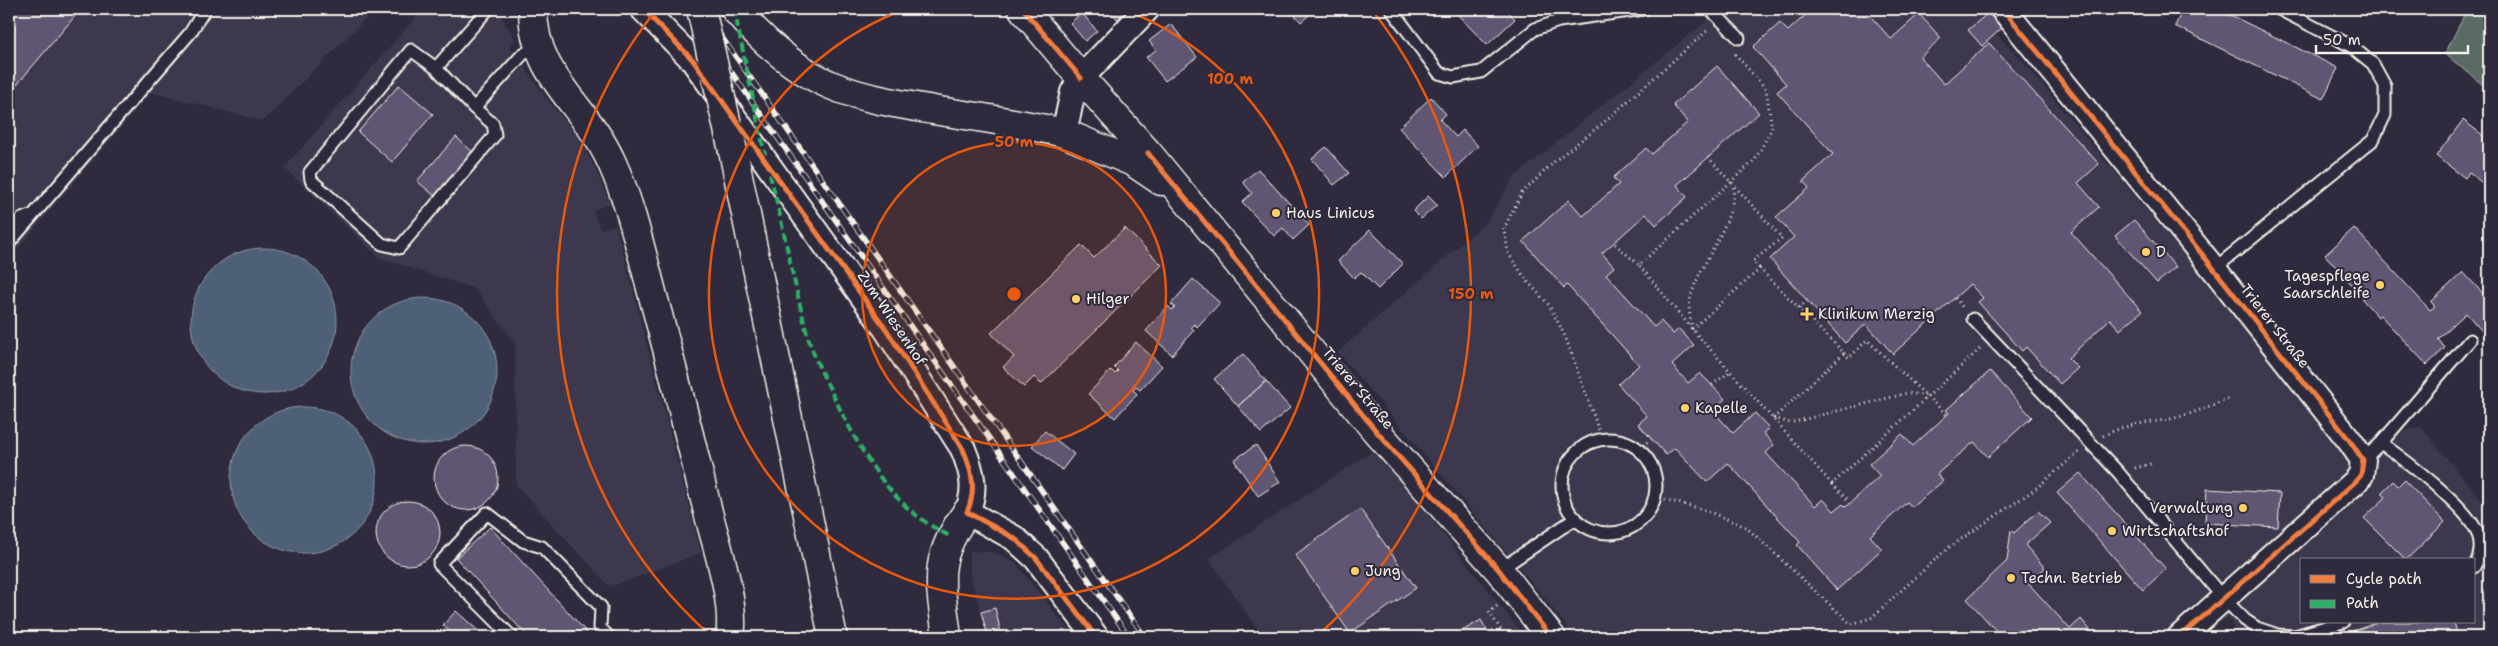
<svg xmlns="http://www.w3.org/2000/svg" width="2498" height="646" viewBox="0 0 2498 646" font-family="'Shantell Sans',sans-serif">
<rect width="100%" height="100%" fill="#2f2a3d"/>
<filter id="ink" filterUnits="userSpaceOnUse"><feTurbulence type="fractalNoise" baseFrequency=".02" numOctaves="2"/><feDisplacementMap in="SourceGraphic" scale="10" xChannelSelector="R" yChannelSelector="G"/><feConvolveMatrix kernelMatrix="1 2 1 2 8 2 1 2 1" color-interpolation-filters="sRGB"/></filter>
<g filter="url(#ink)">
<path fill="#3e374d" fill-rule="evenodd" d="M9,9H376L263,121L151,92L9,259Z
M423,9H496L515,39L510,46L550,103L576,134L592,162L610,203L593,210L600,229L616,225L701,553L610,587L516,485L515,343L475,289L380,258L284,168Z
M1721,9H1972L2019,57L2202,276L2339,445L2421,427L2489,509V637H2239L2228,617L2201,637H1574L1547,601L1338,352L1486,222L1514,177ZM2302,560H2474V622H2302Z
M1376,449L1525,637H1263L1209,559Z
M969,551L994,552L1015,562L1074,637H988L970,575Z"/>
<path fill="#596b63" stroke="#a6aea6" d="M2467,9H2489V90L2445,54Z"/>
<path fill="#4d6078" stroke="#909aa5" d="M191 321a73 73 0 1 1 146 0a73 73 0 1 1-146 0Z
M351 371a73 73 0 1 1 146 0a73 73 0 1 1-146 0Z
M231 480a73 73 0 1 1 146 0a73 73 0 1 1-146 0Z"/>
<path fill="#605673" stroke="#f4f1e8" d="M9,9H81L9,94Z
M1109,9H1130L1117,19Z
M1289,9H1316L1301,22Z
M1452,9H1506L1515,19L1487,45Z
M1812,9H1864L1891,39L1919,14L1941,38L1920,57L1944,84L1989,43L2099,164L2078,183L2099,207L2071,232L2142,311L2120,330L2110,319L2068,358L2078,368L2060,384L2026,347L2022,351L1978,302L1983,298L1970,284L1893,354L1866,324L1845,343L1770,259L1794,237L1776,217L1809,188L1803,181L1833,154L1777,92L1786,84L1753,47L1780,23L1788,31Z
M2183,9H2218L2338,68L2323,99L2175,26Z
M1082,13L1097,31L1085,41L1070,23Z
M1988,13L2002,28L1982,46L1968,30Z
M1171,24L1197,57L1165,81L1146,57L1156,50L1149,41Z
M1717,66L1759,113L1677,185L1687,197L1656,225L1646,214L1602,253L1614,267L1606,274L1654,327L1661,321L1673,334L1679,329L1694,345L1672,365L1688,383L1700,373L1725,399L1712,410L1733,433L1755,413L1769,428L1763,433L1774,445L1766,453L1815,506L1823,499L1834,511L1843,504L1846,507L1880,476L1869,464L1902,434L1913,446L1949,413L1946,410L1990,371L2032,417L1988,457L1974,442L1937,474L1943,481L1912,507L1907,502L1870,536L1882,549L1837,590L1797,545L1800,542L1728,463L1707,482L1675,448L1666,455L1638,424L1647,416L1618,384L1639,365L1567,285L1564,288L1523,241L1569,200L1583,216L1619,184L1613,178L1646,148L1652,154L1688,122L1673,105Z
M399,85L433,114L392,162L358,132Z
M1431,97L1446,114L1440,120L1456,137L1463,130L1478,146L1446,177L1399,128Z
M2463,120L2489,140V188L2469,173L2465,178L2436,156Z
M456,137L475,154L436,197L417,181Z
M1326,147L1349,173L1334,185L1312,159Z
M1258,169L1309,225L1293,240L1283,228L1274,236L1242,202L1252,193L1243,182Z
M1428,196L1437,205L1421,219L1413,211Z
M2134,220L2176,267L2157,283L2115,236Z
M1125,228L1162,265L1041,384L1034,377L1024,387L1003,367L1014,357L991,333L1081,245L1094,258Z
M2354,228L2430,310L2435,306L2431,302L2463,272L2489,300V339L2466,313L2438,339L2445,348L2427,365L2380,315L2378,317L2362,299L2364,298L2325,255Z
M1370,230L1403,264L1378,289L1361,272L1354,278L1338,261Z
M1193,279L1220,303L1197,327L1194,324L1191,327L1194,330L1172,355L1146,331L1168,306L1172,310L1175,307L1171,304Z
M1136,342L1162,366L1140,390L1136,387L1133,390L1137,394L1115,418L1088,394L1111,370L1115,374L1118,371L1114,367Z
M1243,354L1266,381L1238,406L1214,379Z
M1266,381L1290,408L1261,433L1238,406Z
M1045,431L1074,454L1062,470L1032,446Z
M1256,445L1280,482L1258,496L1234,460Z
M434 478a32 32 0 1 1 64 0a32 32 0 1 1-64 0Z
M2080,473L2166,569L2143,590L2057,493Z
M2404,480L2445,522L2406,560L2364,518L2386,497L2381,493L2393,481L2398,486Z
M2207,489L2280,493L2278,527L2205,523Z
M376 533a32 32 0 1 1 64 0a32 32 0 1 1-64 0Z
M1360,509L1416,588L1350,633L1295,555Z
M2038,511L2050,523L2025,545L2045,568L2028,583L2070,629L2081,619L2096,637H2002L1967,599L2007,561L2011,530L2014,533Z
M490,527L591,637H528L456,558Z
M995,608L1002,637H988L981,612Z
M456,611L484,636V637H456L443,625Z
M1481,620L1491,637H1452Z
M2380,622H2454L2458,637H2334Z"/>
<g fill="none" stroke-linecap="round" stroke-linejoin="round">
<g stroke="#f4f1e8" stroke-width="15">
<path id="service" d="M488,9L436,68L411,50L310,172L311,180L382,244L399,248L495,135L493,124L474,108L523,54L538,48
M1391,9L1439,73L1453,77L1481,72L1535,29L1559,21L1644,9
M1710,9L1739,38
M436,68L474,108
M9,224L30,216
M9,243L190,33L205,9
M2214,269L2373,140L2385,115V86L2373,64L2351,46L2279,9
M1973,319L2118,472L2224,599L2245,620L2257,628L2278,635L2295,636L2343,622
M1562 486a47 47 0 1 1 94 0a47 47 0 1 1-94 0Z
M2381,443L2470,340
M2363,460L2381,443C2405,460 2468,507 2478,534C2482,545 2480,557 2474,567
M1499,570L1576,518
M512,637L439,564L487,513L523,541L542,547L601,607L600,628L609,637"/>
</g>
<g stroke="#f4f1e8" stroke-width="28">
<path id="minor" d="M643,9L692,59L886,329L963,449C972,471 977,489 967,512L1014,538L1036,558L1096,637
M2003,9L2214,269L2350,441L2363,460L2361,475L2355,482L2180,637
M1064,133L1073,92L1081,78L1147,9"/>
</g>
<g stroke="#f4f1e8" stroke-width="31">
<path id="tertiary" d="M1023,9L1081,78L1148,153L1377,432L1499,570L1551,637
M1064,133L1133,162L1161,181"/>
</g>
<g stroke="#f4f1e8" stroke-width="31">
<path id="secondary" d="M533,9C533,78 586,104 612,163C631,205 641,251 653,296C672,366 690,437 707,508C716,544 736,601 730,637
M735,9C761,39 796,71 833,86C865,99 899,104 933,110C977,117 1021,123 1064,133
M733,151L833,637
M947,637C940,581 932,560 967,512"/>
</g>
<path stroke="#f4f1e8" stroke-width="3" stroke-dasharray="1 4" stroke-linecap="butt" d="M1735,54L1766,89L1772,128L1755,160L1639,265L1692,329L1832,484L1980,349
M1708,157L1782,238L1753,261L1760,269
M1615,244L1639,265
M1955,298L1964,309
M1799,308L1807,301
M1692,329L1760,269L1844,353L1774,418L1790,423L1908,393L1928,396
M1692,329C1691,320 1688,310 1690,301C1696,266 1742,216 1732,182
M1844,353L1849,358L1867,340L1947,415
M1712,385L1731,371
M2103,436C2129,422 2148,424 2175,418C2195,413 2212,405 2231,397
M1602,439L1565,336L1549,305L1527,281L1508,253L1504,228L1522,193L1557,159L1602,124L1708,30
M1639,449L1651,439
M2135,468L2154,463
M1832,484L1849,501
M1655,497L1705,510L1746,527L1851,624L1871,618L1948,548L2034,490L2079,452
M1497,606L1489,612L1506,637"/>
<use href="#service" stroke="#2f2a3d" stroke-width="11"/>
<use href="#minor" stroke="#2f2a3d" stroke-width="24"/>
<use href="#tertiary" stroke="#2f2a3d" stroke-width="28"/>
<use href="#secondary" stroke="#2f2a3d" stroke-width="28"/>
<g stroke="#f4f1e8" stroke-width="5.5">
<path id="rail" d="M687,9L1129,637
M702,9L1145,637"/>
</g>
<use href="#rail" stroke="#2f2a3d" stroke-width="4" stroke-dasharray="11" stroke-linecap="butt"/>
<g stroke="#f4f1e8" stroke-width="31" stroke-linecap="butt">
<path id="secondary-bridge" d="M701,9L733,151"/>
</g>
<use href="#secondary-bridge" stroke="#2f2a3d" stroke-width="28"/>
<path stroke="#2db169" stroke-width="4" stroke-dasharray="8 4" stroke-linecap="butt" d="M734,9L765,155
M770,174C784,229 794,286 809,340C815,361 827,383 837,403C864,457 892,509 950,536"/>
<g stroke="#2f2a3d" stroke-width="8">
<path id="cycleway" d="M643,9L692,59L886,329L963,449C972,471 977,489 967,512L1014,538L1036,558L1096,637
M1023,9L1081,78
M2003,9L2214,269L2350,441L2363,460L2361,475L2355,482L2180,637
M1148,153L1377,432L1499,570L1551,637"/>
</g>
<use href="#cycleway" stroke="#f27e40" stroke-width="5"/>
</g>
</g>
<circle cx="1014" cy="294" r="152" fill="#e8590c" fill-opacity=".12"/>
<g fill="none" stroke="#e8590c" stroke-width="2.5">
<circle cx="1014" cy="294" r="152"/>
<path d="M1123 9A305 305 0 1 1 905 9"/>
<path d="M711 636A457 457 0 0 1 656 10M1372 10A457 457 0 0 1 1317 636"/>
</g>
<g fill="#ffd166" stroke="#2f2a3d" stroke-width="2">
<circle cx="1276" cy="213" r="5"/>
<circle cx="2146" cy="252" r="5"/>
<circle cx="2380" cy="285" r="5"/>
<circle cx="1076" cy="299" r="5"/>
<path d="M1804.5 306.5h5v5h5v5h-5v5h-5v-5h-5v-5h5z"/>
<circle cx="1685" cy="408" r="5"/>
<circle cx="2243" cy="508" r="5"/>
<circle cx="2112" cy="531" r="5"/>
<circle cx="1355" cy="571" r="5"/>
<circle cx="2011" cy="578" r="5"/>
</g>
<g text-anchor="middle" stroke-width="4" stroke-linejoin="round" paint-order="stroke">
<g font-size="15" fill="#f4f1e8" stroke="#2f2a3d" text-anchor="start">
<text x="1286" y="218">Haus Linicus</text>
<text x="2156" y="257">D</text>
<text x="2370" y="281" text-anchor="end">Tagespflege<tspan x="2370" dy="17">Saarschleife</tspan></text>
<text x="1086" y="304">Hilger</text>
<text x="1818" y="319">Klinikum Merzig</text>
<text x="1695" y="413">Kapelle</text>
<text x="2233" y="513" text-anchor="end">Verwaltung</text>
<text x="2122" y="536">Wirtschaftshof</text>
<text x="1365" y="576">Jung</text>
<text x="2021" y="583">Techn. Betrieb</text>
</g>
<g font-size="15" fill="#f4f1e8" stroke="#2f2a3d">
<text transform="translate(892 318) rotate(56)" y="5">Zum Wiesenhof</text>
<text transform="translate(2275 326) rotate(52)" y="5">Trierer Straße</text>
<text transform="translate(1358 388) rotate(50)" y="5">Trierer Straße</text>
</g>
</g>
<circle cx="1014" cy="294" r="8" fill="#e8590c" stroke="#2f2a3d" stroke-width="2.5"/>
<g font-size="15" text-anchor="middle" font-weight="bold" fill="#e8590c" stroke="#2f2a3d" stroke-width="4" stroke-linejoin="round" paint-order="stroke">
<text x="1230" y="84">100 m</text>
<text x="1014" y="147">50 m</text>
<text x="1471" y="299">150 m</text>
</g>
<rect width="2498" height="646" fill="none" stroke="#2f2a3d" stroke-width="30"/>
<rect x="15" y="15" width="2468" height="616" fill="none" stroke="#f4f1e8" stroke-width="2" filter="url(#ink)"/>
<rect x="2300" y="558" width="175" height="65" fill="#2f2a3d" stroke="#7e7a81"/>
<rect x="2310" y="575" width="25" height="8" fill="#f27e40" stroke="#7e7a81"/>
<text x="2346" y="584" font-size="15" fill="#f4f1e8">Cycle path</text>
<rect x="2310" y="600" width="25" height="8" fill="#2db169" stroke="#7e7a81"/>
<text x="2346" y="608" font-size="15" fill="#f4f1e8">Path</text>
<path d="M2316 45v8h152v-8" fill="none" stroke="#f4f1e8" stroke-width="2.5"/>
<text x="2323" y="45" font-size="15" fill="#f4f1e8" stroke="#2f2a3d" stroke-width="4" paint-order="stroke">50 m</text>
</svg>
